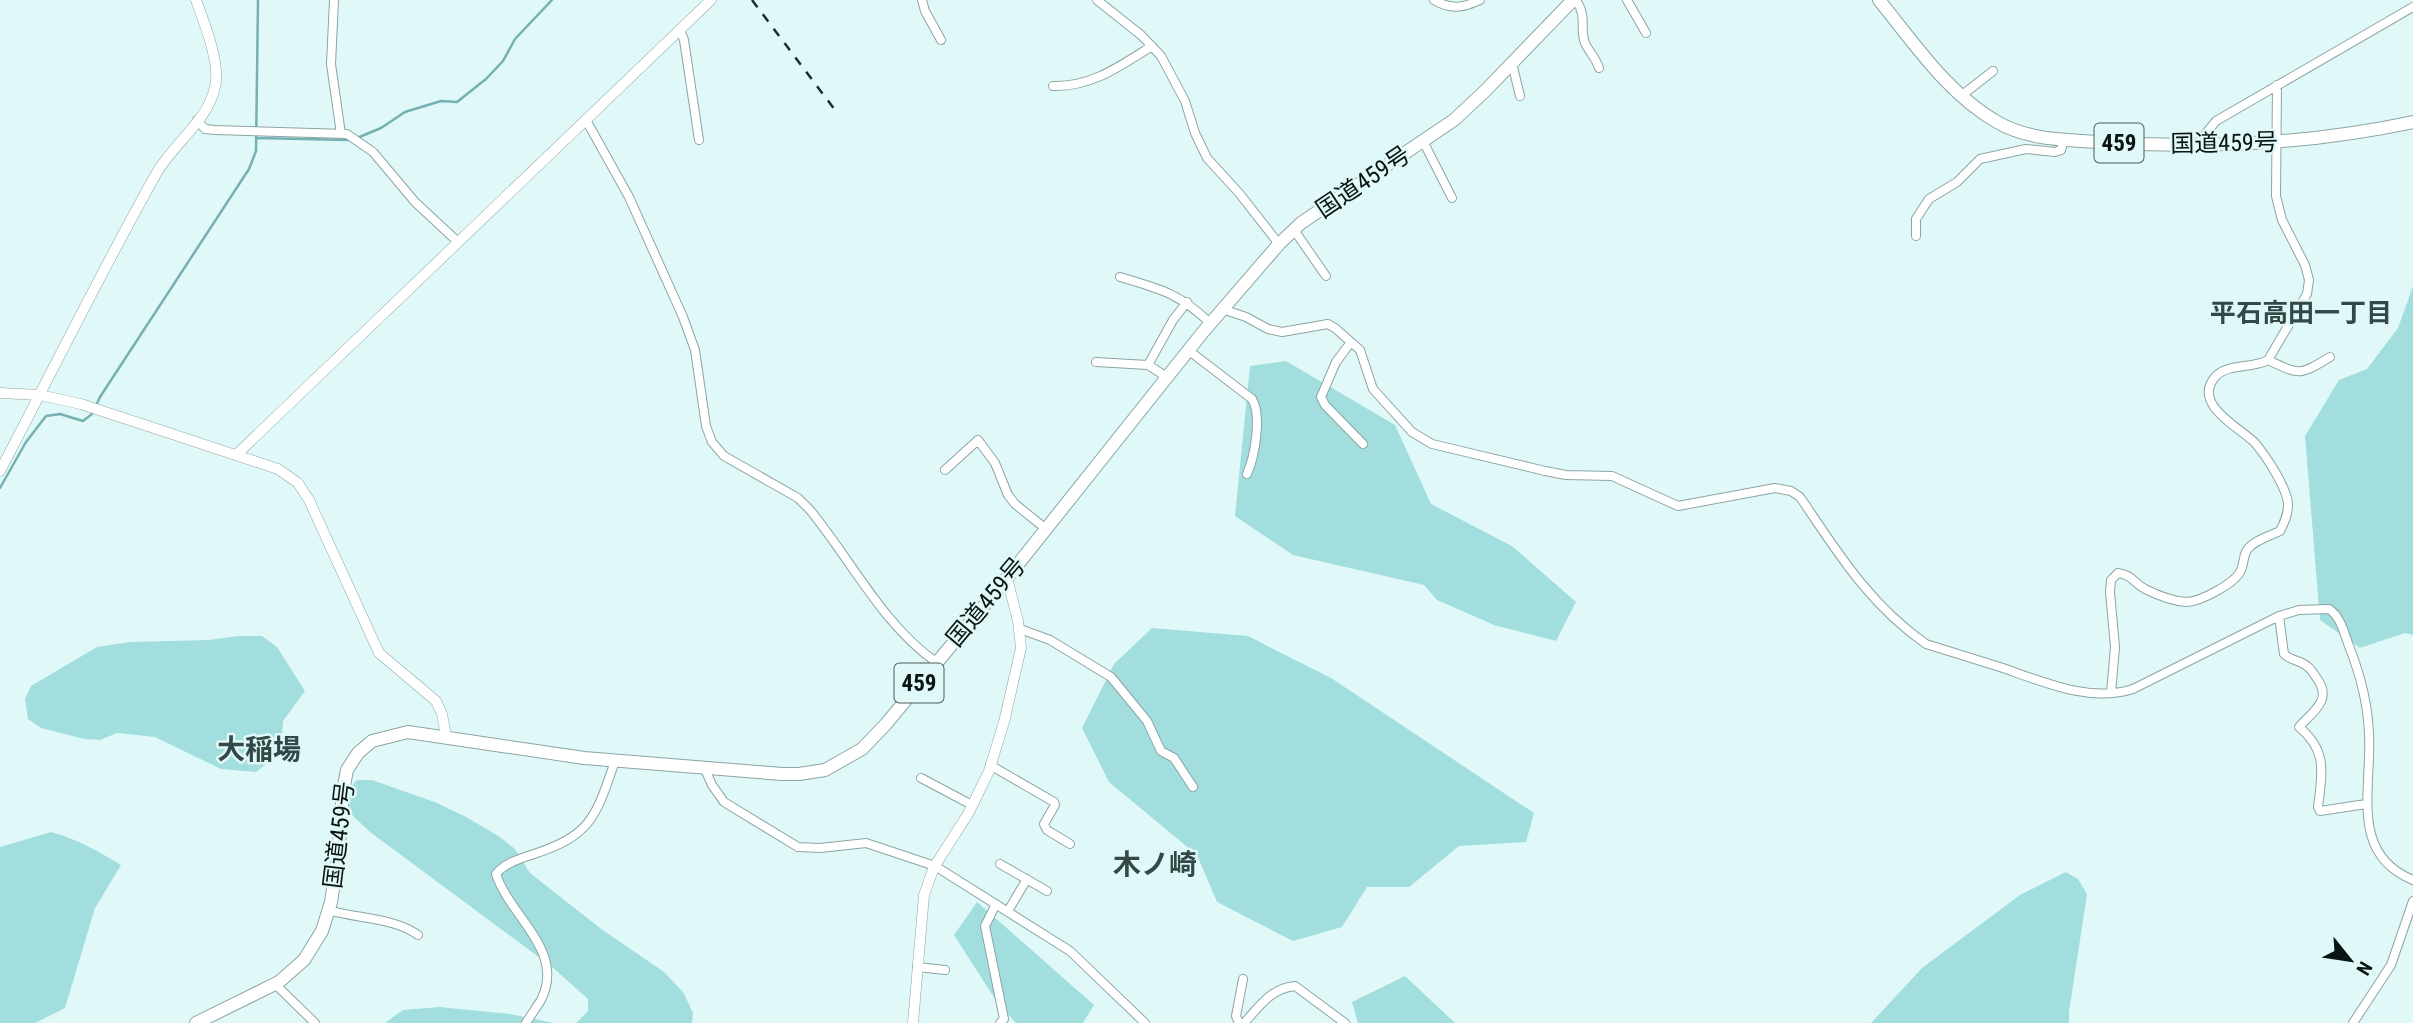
<svg xmlns="http://www.w3.org/2000/svg" width="2413" height="1023" viewBox="0 0 2413 1023" font-family="'Roboto Condensed','Noto Sans JP',sans-serif">
<rect width="100%" height="100%" fill="#e0f9f8"/>
<path fill="#a2dede" d="M2413,286V635L2405,633L2360,648L2320,620L2305,436L2339,380L2367,369L2398,328Z
M1286,361L1395,425L1431,504L1512,546L1576,602L1556,641L1494,625L1437,600L1424,585L1293,555L1235,516L1250,366Z
M1152,628L1248,636L1331,678L1534,813L1526,842L1459,846L1409,887H1367L1342,927L1293,941L1217,902L1197,855L1109,782L1082,728L1114,664Z
M238,636H262L277,647L305,691L283,721L281,752L256,772L221,769L155,737L117,733L100,740L84,739L41,728L28,719L25,699L31,686L97,647L130,642L209,640Z
M357,780H372L437,803L466,817L500,837L515,849L530,873L600,928L664,972L683,992L693,1013L692,1023H576L588,1011V999L551,966L370,832L353,816L345,802L351,786Z
M51,832C77,839 98,851 121,865L95,908L65,1008L35,1023H0V847Z
M2066,872L2078,879L2087,894L2069,1012V1023H1871L1922,968L2020,895Z
M977,902L1094,1005L1083,1023H1016L995,999L954,935Z
M1405,976L1455,1023H1358L1352,1002Z
M439,1007L510,1014L554,1023H385L403,1010Z"/>
<g fill="none" stroke-linecap="round" stroke-linejoin="round">
<path stroke="#75b1b2" stroke-width="2.5" d="M256,138L350,140
M357,138L381,128L405,112L441,101L457,102L486,79L503,61L515,39L552,0
M0,488L26,442L46,416L60,414L83,421L92,414L100,397L249,169L256,151L258,0"/>
<g stroke="#8da4a4" stroke-width="10">
<path id="minor" d="M334,0L331,64L341,134
M922,0L925,11L941,40
M1097,0L1141,35L1161,56L1185,101L1195,133L1207,158L1239,193L1279,244
M1434,0C1451,10 1463,8 1480,0
M1576,0C1588,18 1579,28 1585,43C1589,52 1596,58 1599,68
M1627,0L1646,33
M680,30L684,40L699,140
M1512,63L1520,96
M1053,86C1092,87 1120,66 1152,46
M1961,96L1993,71
M197,120L205,129L215,130L347,134L373,152L415,202L458,242
M586,120L629,197L683,317L695,350L706,426L712,442L724,456L798,498L810,510C851,560 883,625 936,662
M1423,141L1452,198
M2200,145L2202,138L2216,121L2413,7
M1294,230L1326,276
M1916,236V219L1929,199L1957,182L1980,159L2026,149L2055,152L2061,150L2064,140
M1120,277C1160,289 1179,293 1210,323
M1222,309L1246,317L1268,329L1282,332L1328,324L1335,328L1360,350L1373,389L1412,432L1432,444L1545,471L1566,475L1612,476L1678,506L1775,488L1791,491L1800,497C1838,553 1869,604 1926,644C1951,652 1977,660 2003,668C2043,682 2090,703 2133,689L2279,616L2299,610L2329,609C2341,617 2344,633 2349,646C2360,674 2368,704 2369,734C2372,789 2349,854 2413,880
M1351,342L1336,362L1321,397L1325,405L1363,444
M1188,350L1252,399C1262,415 1255,456 1247,474
M2268,360C2300,375 2299,376 2330,357
M1096,362L1148,365L1167,377
M1148,365L1173,320L1187,302
M945,470L978,440L995,463L1008,495L1015,504L1046,529
M2279,616L2284,654C2291,661 2301,660 2308,667C2312,670 2315,676 2318,680C2332,701 2312,712 2299,727C2328,751 2322,773 2318,807L2320,811L2366,804
M1020,629L1050,640L1111,677L1147,721L1161,751L1174,758L1193,787
M2111,693L2115,647L2110,592L2111,580L2118,573C2132,575 2133,582 2145,589C2157,595 2173,601 2186,602C2200,602 2236,583 2241,570C2244,564 2243,556 2247,550C2254,540 2270,536 2280,531C2284,523 2288,515 2288,505C2288,489 2266,456 2255,443C2241,428 2190,404 2216,376C2229,363 2252,369 2268,360L2307,294L2309,280L2305,265L2282,220L2276,196L2277,85
M990,765L1054,802L1055,805L1044,824L1047,830L1070,844
M704,767L712,785L724,802L798,847L820,848L866,843L935,866L1070,951L1145,1023
M921,778L972,805
M1000,864L1047,891
M996,904L985,926L1004,1019L1000,1023
M328,910C358,919 392,917 418,935
M1008,911L1027,879
M917,967L945,970
M275,984L315,1023
M526,1023C531,1015 536,1008 541,1000C566,951 510,917 496,874C506,862 520,859 534,854C592,835 596,816 615,761
M1239,1023L1236,1016L1243,979
M1244,1023C1259,1007 1271,988 1295,986L1345,1023
M2353,1023L2391,965L2413,901"/>
</g>
<g stroke="#8da4a4" stroke-width="11">
<path id="tertiary" d="M0,393L40,395L81,404L278,469L298,483L309,500L379,653L436,701L442,714L446,736
M236,455L711,0
M0,471C52,372 101,272 156,174C172,145 208,121 215,87C221,65 204,22 196,0
M913,1023L924,895L934,867L968,814L989,771L1004,722L1021,648L1018,621L1007,578"/>
</g>
<g stroke="#8da4a4" stroke-width="14">
<path id="trunk" d="M1879,0C1914,43 1948,94 1997,122C2028,140 2065,140 2100,142C2205,149 2310,144 2413,122
M196,1023L279,982L304,960L322,931L331,902L338,856L343,791L347,770L358,753L372,741L408,732L584,758L782,774H799L825,770L862,749L886,724L1007,578L1203,332L1279,244L1301,223L1454,120L1485,91L1573,0"/>
</g>
<use href="#minor" stroke="#fff" stroke-width="8"/>
<use href="#tertiary" stroke="#fff" stroke-width="10"/>
<use href="#trunk" stroke="#fff" stroke-width="12"/>
<path stroke="#212c2c" stroke-width="2.5" stroke-dasharray="9 9" stroke-linecap="butt" d="M752,0L838,114"/>
</g>
<g text-anchor="middle" stroke-width="5" stroke-linejoin="round" paint-order="stroke">
<g fill="#e0f9f8" stroke="#4b5958" stroke-width="2">
<rect x="2094.5" y="123.5" width="49" height="39" rx="5"/>
<rect x="894.5" y="663.5" width="49" height="39" rx="5"/>
</g>
<g font-size="23" font-weight="bold" fill="#0b1414">
<text x="2119" y="151">459</text>
<text x="919" y="691">459</text>
</g>
<g font-size="24" fill="#0b1414" stroke="#e0f9f8">
<text transform="translate(2224 143) rotate(-1)" y="8">国道459号</text>
<text transform="translate(1363 182) rotate(-34)" y="8">国道459号</text>
<text transform="translate(986 602) rotate(-50)" y="8">国道459号</text>
<text transform="translate(339 835) rotate(-83)" y="8">国道459号</text>
</g>
<g font-size="26" font-weight="bold" fill="#344848" stroke="#e0f9f8">
<text x="2301" y="322">平石高田一丁目</text>
</g>
<g font-size="28" font-weight="bold" fill="#344848" stroke="#e0f9f8">
<text x="259" y="759">大稲場</text>
<text x="1155" y="874">木ノ崎</text>
</g>
</g>
<g transform="translate(2350 960) rotate(120)" stroke="#e0f9f8" stroke-width="5" paint-order="stroke">
<path d="M0-5L12 26L0 18L-12 26Z" fill="#0b1414"/>
<text y="-10" font-size="19" font-weight="bold" text-anchor="middle" fill="#0b1414">N</text>
</g>
</svg>
